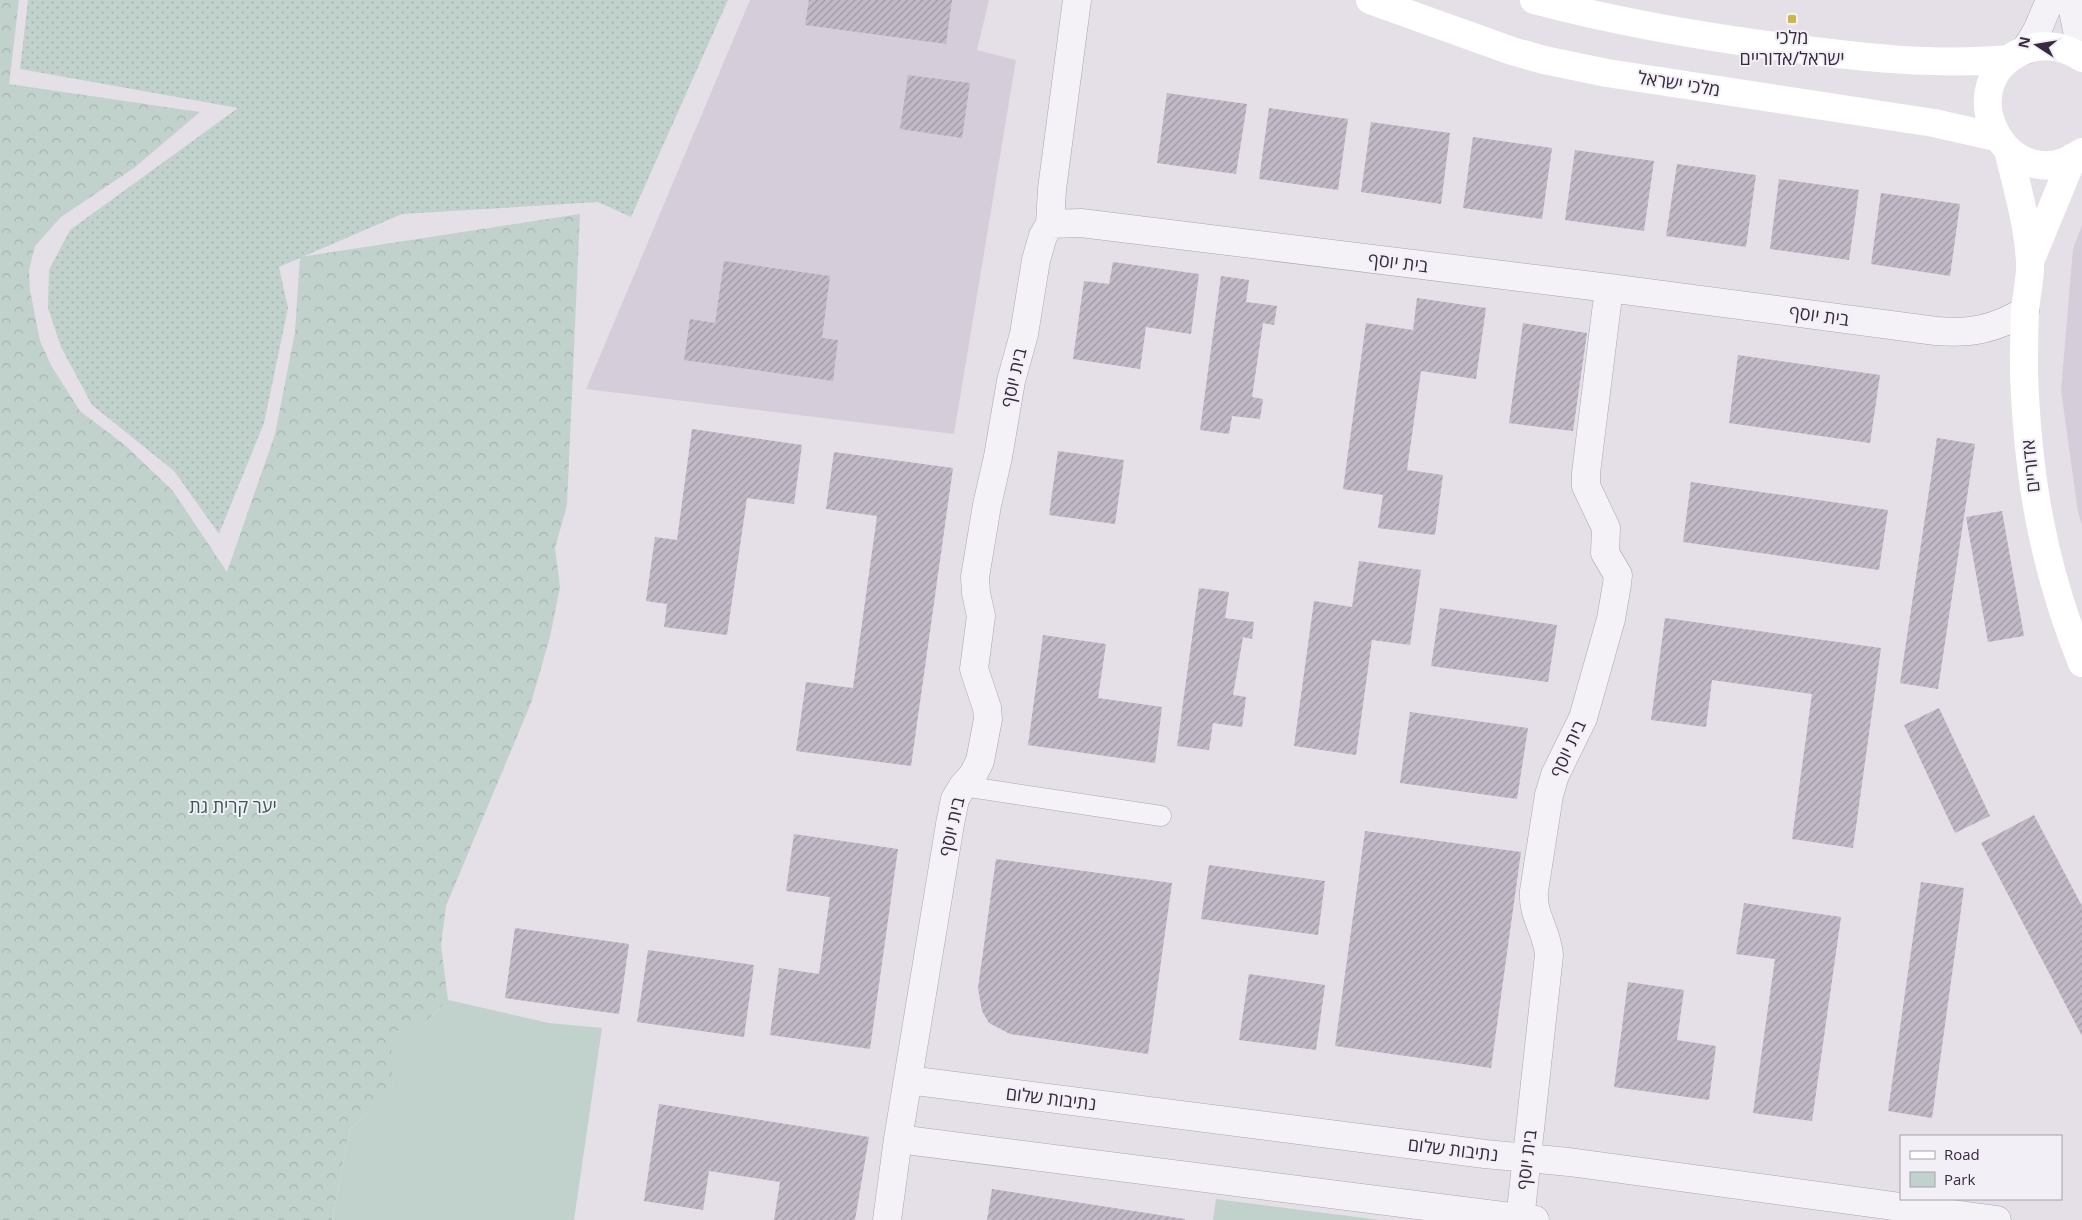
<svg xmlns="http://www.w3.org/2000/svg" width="2082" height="1220" viewBox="0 0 2082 1220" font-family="'Open Sans',Heebo,sans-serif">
<defs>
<pattern id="grass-dots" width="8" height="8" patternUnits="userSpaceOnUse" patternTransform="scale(1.25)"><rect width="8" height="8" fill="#c1d2cd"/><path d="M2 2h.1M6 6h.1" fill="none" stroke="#a6b4b1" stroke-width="1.8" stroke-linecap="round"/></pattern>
<pattern id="forest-crowns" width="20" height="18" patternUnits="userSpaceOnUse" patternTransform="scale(1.25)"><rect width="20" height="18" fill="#c1d2cd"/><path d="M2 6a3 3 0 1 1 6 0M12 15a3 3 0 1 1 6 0" fill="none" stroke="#a6b4b1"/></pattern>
<pattern id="building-hatch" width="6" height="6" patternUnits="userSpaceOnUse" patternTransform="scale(1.25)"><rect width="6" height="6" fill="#c3bac8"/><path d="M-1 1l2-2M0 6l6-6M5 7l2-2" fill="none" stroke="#9f97a4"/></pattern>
</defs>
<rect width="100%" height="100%" fill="#e5dfe8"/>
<path fill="#d5ceda" d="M750,0H989L977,50L1016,60L954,434L586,389Z
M2082,225V526L2078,512L2061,390L2073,249Z"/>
<path fill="url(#grass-dots)" d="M28,0H728L631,217L598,202L402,214L279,267L288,308L264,423L219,534L174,471L92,405L61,347L48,308L49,270L70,230L238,108L20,69Z"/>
<path fill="url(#forest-crowns)" d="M0,0H19L9,84L200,112L134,168L61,217L35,246L29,270L30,290L40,341L52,367L80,411L126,446L173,491L227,572L275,434L295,332L300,257L580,214L567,505L555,548L560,587L550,637L531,703L446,906L441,945L448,1000L426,1022L392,1033L393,1092L350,1129L332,1220H0Z"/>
<path fill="#c1d2cd" d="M448,1000L549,1023L602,1028L574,1220H332L350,1129L393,1092L391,1033L426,1022Z
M1216,1199L1380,1220H1213Z"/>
<path fill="url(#building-hatch)" d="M809,0H952L946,44L805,25Z
M908,75L970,83L962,138L900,129Z
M1167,93L1247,104L1236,174L1157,163Z
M1269,108L1348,119L1338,190L1259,179Z
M1371,122L1450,133L1441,204L1361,192Z
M1473,137L1552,148L1542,219L1463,208Z
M1575,150L1654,161L1644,231L1565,220Z
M1677,164L1756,175L1746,247L1666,236Z
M1779,179L1859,190L1849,260L1770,249Z
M1881,193L1960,204L1950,276L1871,264Z
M724,261L830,276L822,338L838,340L833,381L684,360L690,319L715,323Z
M1113,262L1199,274L1191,334L1146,327L1140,369L1073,359L1084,281L1109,284Z
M1221,276L1249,280L1246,302L1277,306L1274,325L1263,323L1252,397L1263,399L1260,419L1232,416L1229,434L1200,430Z
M1417,298L1486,308L1476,379L1421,371L1407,470L1443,475L1435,535L1378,528L1383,495L1343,489L1366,323L1413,330Z
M1523,323L1587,333L1573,431L1509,423Z
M1738,355L1880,375L1870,443L1729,423Z
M692,429L802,445L794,504L747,498L727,635L664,627L667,604L646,601L655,537L677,540Z
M1937,438L1975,444L1938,689L1900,683Z
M1058,451L1124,460L1115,524L1049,515Z
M834,452L953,468L911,766L796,751L806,682L853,688L877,516L826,509Z
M1691,482L1888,510L1879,570L1683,542Z
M2002,511L2024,636L1988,642L1966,517Z
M1359,561L1421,570L1410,645L1372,640L1356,755L1294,746L1314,601L1352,607Z
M1199,588L1229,592L1225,618L1254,622L1252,639L1243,637L1233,695L1246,697L1242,727L1213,723L1209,750L1177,746Z
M1440,608L1557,625L1548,682L1431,666Z
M1665,618L1881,648L1853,848L1792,839L1812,694L1712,680L1706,727L1651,720Z
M1043,635L1106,644L1098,698L1162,707L1155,763L1028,745Z
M1939,708L1990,816L1955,833L1904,725Z
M1410,712L1528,728L1517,799L1400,783Z
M2034,815L2082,906V1036L1981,843Z
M1365,831L1521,852L1491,1068L1335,1046Z
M794,834L898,849L870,1049L770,1035L779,968L819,974L830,897L786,891Z
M996,859L1172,883L1148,1054L1010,1034L989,1023L982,1011L978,988Z
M1209,865L1325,881L1318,935L1201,919Z
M1921,882L1964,888L1932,1118L1888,1111Z
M1744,903L1841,917L1812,1121L1753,1113L1775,959L1736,954Z
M515,928L629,944L619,1014L505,998Z
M648,950L754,965L744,1037L637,1022Z
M1249,974L1325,985L1316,1050L1239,1040Z
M1628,982L1684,990L1677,1040L1716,1046L1709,1100L1614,1087Z
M659,1104L869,1137L855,1220H774L780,1182L709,1171L703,1210L644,1201Z
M992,1189L1185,1219V1220H987Z"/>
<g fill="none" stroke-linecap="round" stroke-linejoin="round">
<g stroke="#ada5b2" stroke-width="21">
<path id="lane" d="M963,786L1161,816"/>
</g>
<g stroke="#ada5b2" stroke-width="29">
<path id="street" d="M2071,0L2082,56
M2025,50L2037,31L2050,0
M1050,224L1081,223L1609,288L1936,331C1971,334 1995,329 2025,311
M908,1080L1485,1154L1569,1162L1997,1220
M898,1139L1535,1220
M887,1220L898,1139L950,824L955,799L963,786L973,775L980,761L988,719L987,708L974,669L981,616L976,593L975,577L987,505L998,457L1011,381L1024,334L1036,260L1043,236L1050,224L1052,189L1077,0
M1520,1220L1549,955C1547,930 1532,916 1534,891L1549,795L1555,775L1583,718L1611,619L1617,584L1618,575L1605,553L1606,528L1586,486V473L1609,288"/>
</g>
<use href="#lane" stroke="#f5f2f7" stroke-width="20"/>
<use href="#street" stroke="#f5f2f7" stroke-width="28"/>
<path stroke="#fff" stroke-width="28" d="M1370,0L1512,51L1544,60L1607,73L1934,123L1996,137
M1534,0C1617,22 1697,36 1783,47C1857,57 1934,66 2009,59
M2082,58C2066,47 2047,43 2028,49C1943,79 2008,206 2082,152
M2008,150C2017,187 2028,224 2030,262C2031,278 2026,295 2025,311C2024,332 2024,354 2024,375C2028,479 2043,566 2082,663
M2031,259L2073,157"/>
</g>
<rect fill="#c9b748" stroke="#f3eff6" stroke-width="2" x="1787" y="14" width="10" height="10" rx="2.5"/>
<g text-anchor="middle" stroke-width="4" stroke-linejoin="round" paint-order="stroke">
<g font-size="18" fill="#37293f" stroke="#f3eff6">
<text x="1792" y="44">מלכי<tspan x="1792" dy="21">ישראל/אדוריים</tspan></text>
</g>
<g font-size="18" fill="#37293f" stroke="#f3eff6">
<text transform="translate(1679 84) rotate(9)" y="6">מלכי ישראל</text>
<text transform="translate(1398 263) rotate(7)" y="6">בית יוסף</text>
<text transform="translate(1819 316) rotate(8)" y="6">בית יוסף</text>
<text transform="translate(1014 378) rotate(-77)" y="6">בית יוסף</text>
<text transform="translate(2031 466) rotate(-96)" y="6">אדוריים</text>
<text transform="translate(1568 749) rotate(-65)" y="6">בית יוסף</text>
<text transform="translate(952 827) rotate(-77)" y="6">בית יוסף</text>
<text transform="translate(1051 1099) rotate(7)" y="6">נתיבות שלום</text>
<text transform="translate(1453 1150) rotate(7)" y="6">נתיבות שלום</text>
<text transform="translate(1527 1160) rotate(-83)" y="6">בית יוסף</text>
</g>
<g font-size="18" fill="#365a53" stroke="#f3eff6">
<text x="233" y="813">יער קרית גת</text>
</g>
</g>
<rect x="1900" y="1135" width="162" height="65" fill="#f3eff6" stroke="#a8a0ad"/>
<rect x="1910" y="1151" width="25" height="8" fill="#ffffff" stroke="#a8a0ad"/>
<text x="1944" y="1160" font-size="15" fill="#37293f">Road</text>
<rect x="1910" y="1172" width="25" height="15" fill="#c1d2cd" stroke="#a8a0ad"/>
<text x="1944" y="1185" font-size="15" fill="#37293f">Park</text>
<g transform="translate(2037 45) rotate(282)" stroke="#f3eff6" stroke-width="4" paint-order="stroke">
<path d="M0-4L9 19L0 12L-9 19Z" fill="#37293f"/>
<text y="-8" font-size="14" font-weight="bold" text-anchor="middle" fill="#37293f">N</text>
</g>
</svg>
